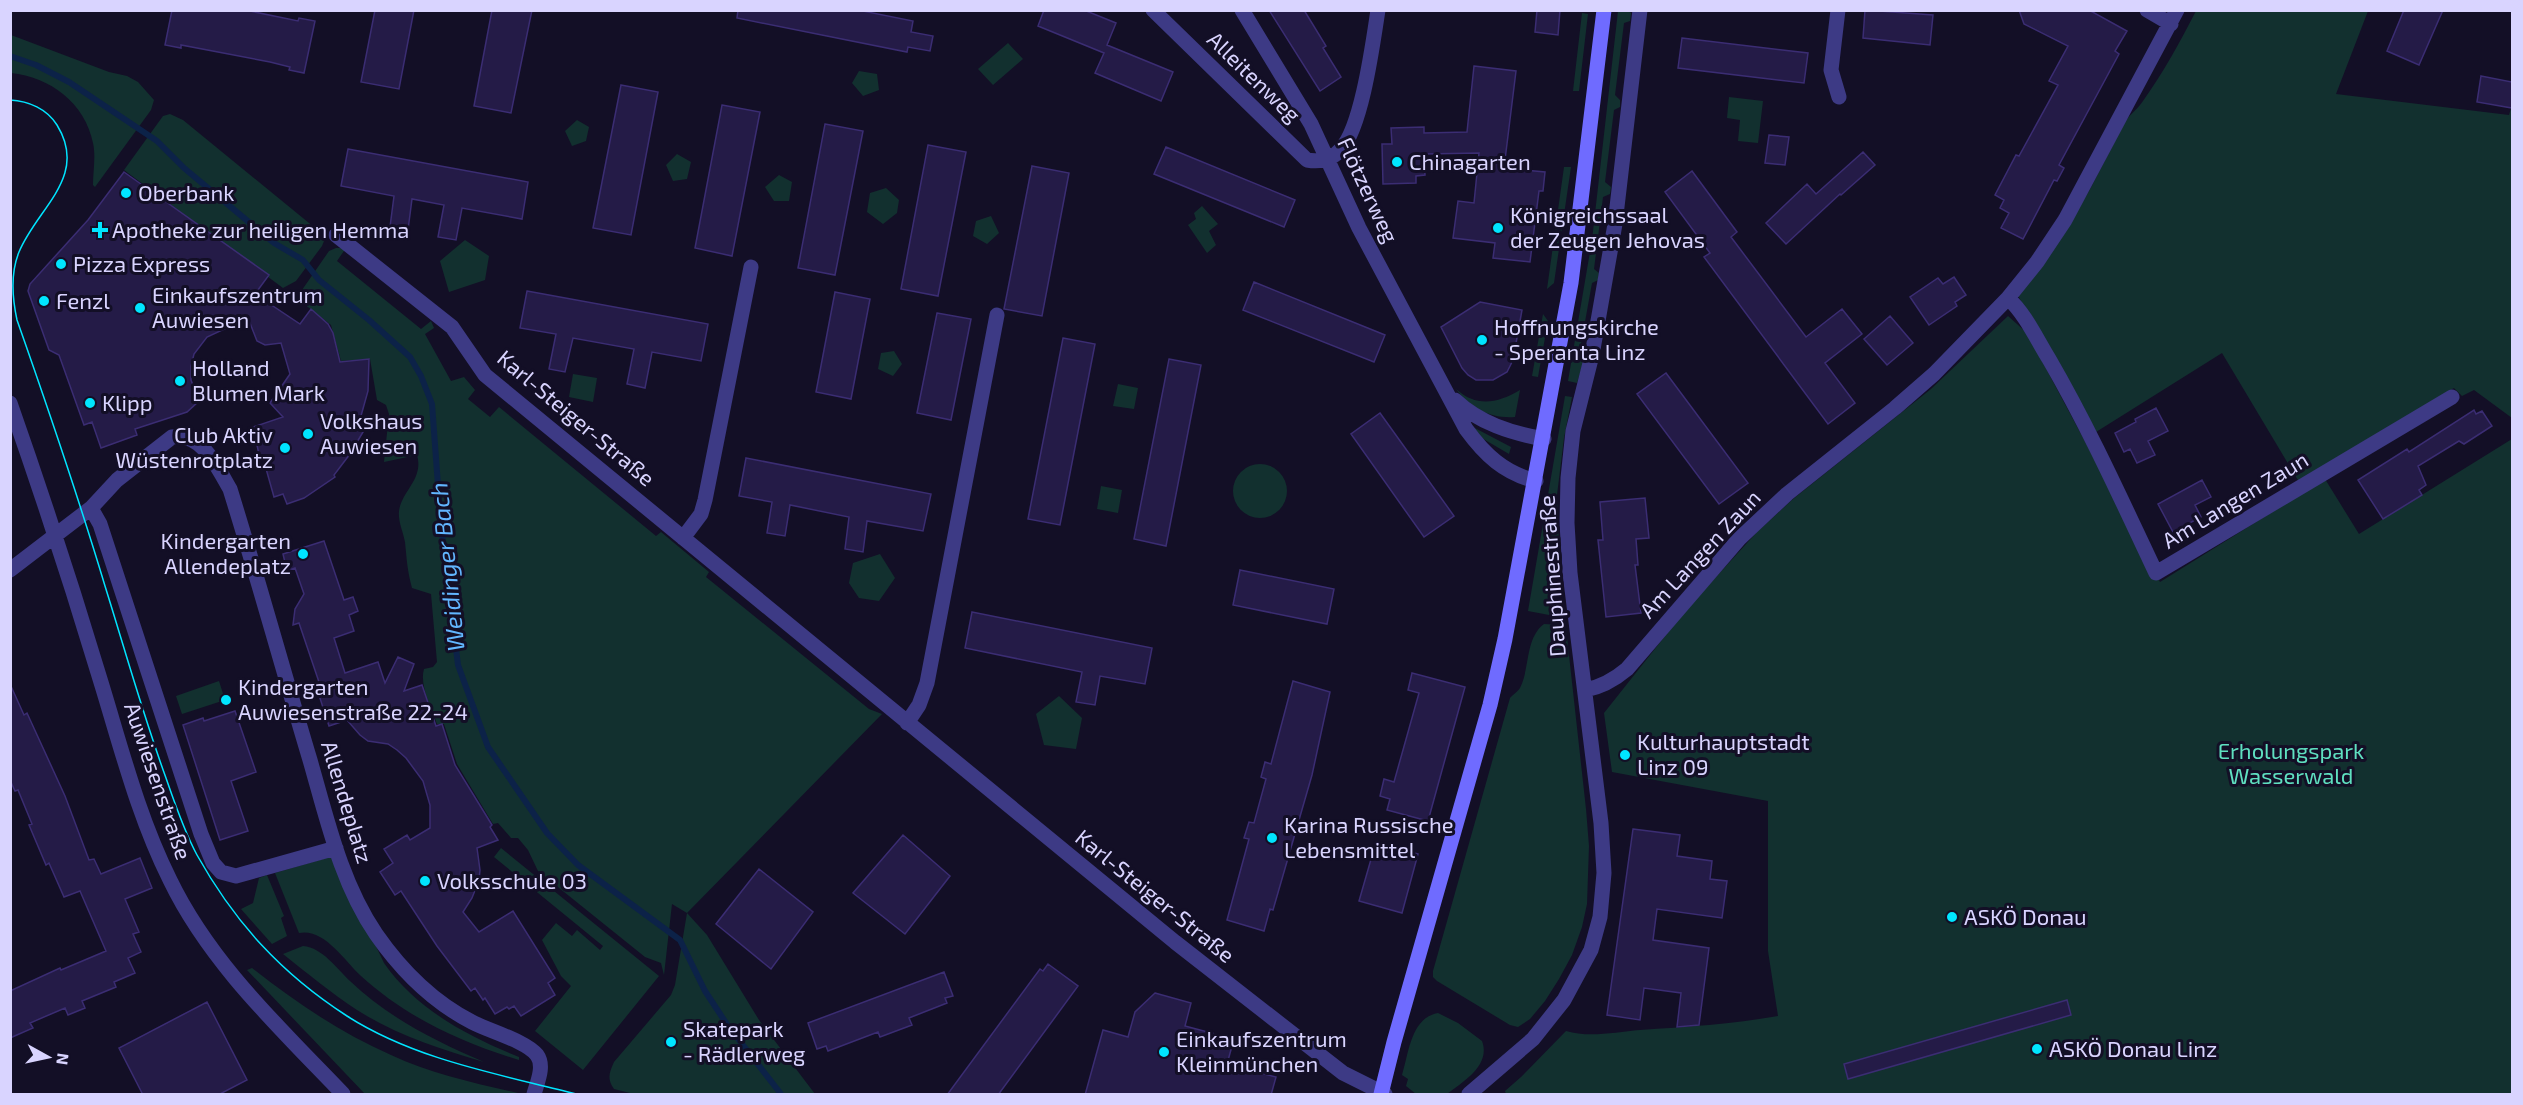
<svg xmlns="http://www.w3.org/2000/svg" width="2523" height="1105" viewBox="0 0 2523 1105" font-family="'Exo 2',sans-serif">
<rect width="100%" height="100%" fill="#130f26"/>
<path fill="#12302f" d="M1618,11H1628L1631,13L1630,21L1624,23L1615,95L1620,100V107L1614,110L1605,182L1611,187L1610,194L1603,197L1594,269L1599,273L1598,280L1592,283L1579,355L1584,360L1577,383L1568,381L1592,240Z
M2196,11H2368L2336,94L2509,115L2512,105V418L2474,390L2462,396L2454,388L2299,482L2222,353L2096,432L2017,294L2048,258L2089,191L2125,122C2130,114 2138,109 2143,101C2163,73 2180,42 2196,11Z
M1582,13L1588,14L1579,91H1573Z
M11,35L109,72L127,76L138,82L154,100L151,110L95,187L93,185C93,172 96,156 93,143C85,103 50,77 11,73Z
M1008,43L1023,59L993,85L978,69Z
M859,71L877,74L879,90L863,96L852,83Z
M1729,97L1763,101L1758,143L1738,141L1740,120L1727,118Z
M170,114L183,120L320,232L324,241L322,246L296,281L283,288L124,170L163,116Z
M577,120L589,127L586,141L572,146L565,131Z
M677,154L691,162L687,179L673,181L666,165Z
M1564,167H1571L1554,283L1547,289Z
M779,175L792,182L789,201H774L765,187Z
M886,188L899,200L897,213L883,224L867,212L870,193Z
M1202,206L1218,224L1209,231L1216,245L1207,253L1188,225L1196,219L1194,213Z
M991,216L999,233L987,244L973,236L976,221Z
M465,240L489,256L485,280L449,292L440,261Z
M336,248H346L337,261L421,329L431,321L434,328L425,334L451,381L464,377L475,390L468,399L490,417L499,407L656,536L661,532L709,572L706,577L869,709L882,714L687,913L707,935L759,1020L815,1094H634L614,1089C607,1079 609,1073 614,1062L671,995L675,985L687,913L672,904L664,975L661,963L645,957L538,871L528,850L518,838H511L498,823L493,824L457,764L444,724H437C432,709 419,685 424,669L433,667L437,662L431,594L412,588C407,569 407,561 405,542C403,531 398,522 399,511C402,490 424,479 417,455L384,462L389,414L386,405L377,400L370,359L341,361L331,325L299,300L302,290L329,251Z
M1543,314L1548,321L1538,377L1532,376Z
M2008,316L2027,333L2160,582L2325,479L2359,534L2512,439V1094H1506L1505,1091L1521,1077L1566,1031C1589,1038 1616,1032 1640,1030C1686,1027 1732,1024 1778,1016L1768,951V801L1612,772L1604,713L1685,611L1757,532L1793,499L1931,389Z
M894,351L902,364L893,376L878,369L881,353Z
M573,374L597,378L593,402L569,397Z
M1118,384L1138,388L1134,409L1113,406Z
M1456,389C1477,408 1498,403 1520,390L1515,417C1491,419 1470,408 1456,389Z
M1565,396L1572,397L1564,438L1557,495L1559,549L1547,550L1552,608H1565V618L1528,611Z
M1471,426L1511,447L1509,454L1480,437Z
M1233 491a27 27 0 1 1 54 0a27 27 0 1 1-54 0Z
M1101,486L1122,490L1118,513L1097,509Z
M880,554L895,578L879,601L859,598L849,583L853,563Z
M1544,624L1561,625L1566,628L1586,809L1589,846L1587,904L1582,927L1572,955L1559,979L1545,1001L1530,1019L1518,1027L1510,1025L1437,981L1433,977V971L1510,698C1513,695 1518,691 1520,688C1530,669 1525,638 1544,624Z
M219,681L225,700L182,714L176,696Z
M1059,696L1082,718L1076,749L1044,745L1036,714Z
M501,848L659,976L583,1070L535,1031L571,986L561,976L542,940L556,923L572,936L577,930L600,950L603,946L494,857Z
M333,856L384,963C416,1009 467,1036 519,1057V1060C460,1042 406,1017 361,976C344,960 324,928 299,933L275,873Z
M267,875L284,916L281,918L287,936L272,944L241,909L253,903L259,878Z
M303,946C323,948 336,968 350,981C387,1017 437,1042 484,1062C440,1049 396,1035 357,1010C331,993 307,973 283,954Z
M252,968C295,1002 341,1033 391,1055C432,1074 478,1084 522,1094H365L247,970Z
M1438,1013L1458,1023L1482,1041C1491,1065 1464,1081 1447,1094H1416L1406,1086L1408,1079L1402,1075C1409,1052 1411,1018 1438,1013Z"/>
<g fill="none" stroke-linecap="round" stroke-linejoin="round">
<path stroke="#0c2248" stroke-width="6" d="M10,56L36,65L69,82L157,141L184,168L274,243L303,260L319,280L369,320L410,357L421,376L432,404L441,526L458,665L488,747L547,833L578,865L680,940L705,991L728,1026L781,1094"/>
</g>
<path fill="#241b47" stroke="#3b2d73" stroke-width="1.5" d="M172,10H245L298,21L299,18L315,21L304,73L289,70L290,67L270,62L181,45V48L165,45Z
M375,10H414L399,89L361,82Z
M492,10H532L511,113L474,106Z
M738,10H858L913,21L911,32L933,36L930,51L908,47L907,52L737,18Z
M1044,10H1084L1116,23L1107,45L1173,72L1161,101L1095,73L1104,53L1038,26Z
M1269,10H1304L1326,46L1323,48L1341,77L1320,91Z
M1537,10H1560L1558,35L1535,32Z
M1865,10L1933,15L1930,45L1863,38Z
M2019,10H2089L2127,31L2115,51L2119,54L2059,165L2064,168L2057,181L2054,180L2023,239L2001,228L2009,213L2000,208L2004,200L1995,195L2016,155L2019,156L2058,85L2049,81L2068,46L2024,24Z
M2404,10H2443L2419,65L2387,51Z
M1682,38L1808,53L1804,83L1678,68Z
M1474,66L1516,71L1504,168L1545,172L1543,191H1539L1530,262L1493,258L1495,243L1453,238L1458,201L1474,203L1479,153L1424,154L1425,175L1416,176V183L1383,184L1382,144H1392L1391,128L1424,127V133L1467,132Z
M2481,76L2512,82V108L2477,102Z
M621,85L658,92L631,235L593,228Z
M722,105L760,112L732,256L695,248Z
M825,124L863,131L835,275L798,268Z
M1769,135L1789,137L1785,165L1765,163Z
M928,145L966,152L938,296L901,289Z
M1166,147L1295,200L1284,227L1154,174Z
M348,149L528,182L522,219L462,208L456,240L438,237L444,205L412,199L408,230L390,227L394,196L341,186Z
M1863,152L1875,165L1841,195L1840,194L1786,244L1766,223L1807,184L1816,194Z
M1032,166L1069,173L1042,316L1004,309Z
M1692,171L1737,232L1731,237L1806,337L1842,309L1862,334L1825,363L1855,403L1828,424L1704,257L1710,253L1665,192Z
M124,172L269,275L255,294L300,324L311,309L319,316L328,324L333,333L340,362L369,359L368,391L359,423L366,427L350,454L334,475L335,477L304,498L287,504L283,494L274,497L263,458L260,459L253,427L283,417L270,403L290,374L281,343L265,345L257,341L248,318L207,337L194,354L191,366V380L199,401L187,412L135,429L137,435L101,448L92,422L84,425L59,355L49,350L28,291L30,284L88,220Z
M1954,277L1966,295L1955,302L1957,306L1929,325L1910,297L1938,278L1943,284Z
M1254,282L1385,335L1374,362L1243,310Z
M527,291L708,324L701,361L652,352L645,388L627,384L634,349L573,338L565,372L549,369L556,334L520,328Z
M835,292L870,299L851,399L816,392Z
M1480,302L1522,310L1513,360L1507,372L1493,380H1476L1468,375L1462,368L1441,327Z
M937,313L971,319L951,420L917,413Z
M1890,316L1913,343L1887,365L1864,339Z
M1063,338L1095,344L1060,525L1028,519Z
M1169,359L1201,365L1166,546L1134,539Z
M1666,373L1748,483L1719,504L1637,394Z
M2156,408L2168,431L2148,441L2155,455L2137,463L2130,449L2124,452L2115,433L2136,422L2135,419Z
M2474,410L2476,414L2482,411L2492,426L2464,444L2459,441L2418,466L2426,485L2419,490L2422,495L2383,519L2358,480L2407,449L2409,452Z
M1380,413L1454,516L1424,537L1351,434Z
M746,458L931,494L923,531L867,521L863,552L845,549L849,517L790,505L785,536L767,533L772,502L739,496Z
M2202,480L2211,497L2195,505L2201,517L2173,532L2158,504Z
M1645,498L1649,538L1636,539L1638,565H1635L1641,613L1606,617L1598,540H1603L1600,502Z
M324,541L344,600L353,597L358,611L349,615L354,631L334,638L345,673L378,662L385,683L398,657L414,664L404,691L422,685L436,726L442,724L455,765L492,825L490,827L498,840L477,848L480,870L479,880L472,898L463,912L479,932L513,911L555,978L548,983L555,995L521,1016L514,1006L509,1009L507,1007L495,1014L485,998L483,1000L475,988L471,991L437,946L401,891L395,895L380,872L393,863L384,849L407,835L410,840L430,828V805L423,781L406,758L397,750L388,744L368,741L360,735L347,720L329,726L317,689L321,688L299,623L293,625L295,609L304,594L295,568L287,571L283,554Z
M1240,570L1334,589L1327,624L1233,605Z
M972,612L1152,648L1145,684L1100,676L1095,705L1076,702L1082,672L965,648Z
M1412,673L1465,687L1428,821L1387,810L1390,799L1380,796L1384,779L1394,782L1419,693L1408,690Z
M1293,681L1330,692L1312,775L1273,910L1270,909L1264,931L1227,920L1249,839L1244,838L1249,822L1254,823L1266,779L1261,777L1265,762L1271,764Z
M10,684L24,715L27,713L65,796L89,860L94,859L101,874L140,858L152,888L125,899L139,932L133,934L141,952L128,958L135,973L114,982L116,987L82,1001L85,1008L68,1015L65,1008L30,1023L33,1028L10,1038V991L60,968L61,970L106,951L80,891L64,897L49,863L46,865L29,825L32,824L18,790L15,791L10,780Z
M235,711L256,772L231,781L248,831L220,840L183,725L203,718L204,721Z
M1633,829L1680,835L1677,856L1712,861L1710,879L1727,881L1722,918L1657,909L1653,940L1709,948L1699,1025L1677,1027L1681,993L1644,988L1640,1020L1607,1015Z
M903,835L950,876L905,934L853,893Z
M1376,842L1418,854L1402,913L1359,901Z
M759,869L813,912L771,969L716,924Z
M1048,964L1078,986L998,1095H947L1040,969L1043,971Z
M944,972L953,996L945,998L947,1003L909,1018L912,1025L880,1037L878,1032L828,1051L826,1046L817,1049L808,1023Z
M1155,993L1191,1003L1185,1026L1234,1039L1227,1064L1276,1077L1271,1095H1085L1103,1030L1128,1037L1135,1012Z
M2067,1000L2071,1015L1848,1079L1844,1064Z
M207,1002L247,1080L218,1095H143L119,1048Z"/>
<g fill="none" stroke-linecap="round" stroke-linejoin="round">
<path stroke="#3d3a85" stroke-width="15" d="M1153,10L1307,160C1319,162 1332,160 1341,149C1362,127 1373,42 1378,10
M1242,10L1311,124L1359,228L1466,429C1485,455 1504,473 1536,481
M1838,10L1831,70L1839,97
M2147,10L2171,24
M336,235L452,327L485,375L1175,942L1343,1073L1385,1094
M2008,298C2026,315 2036,338 2049,359C2089,428 2122,501 2156,573L2452,397
M1455,400C1479,423 1511,433 1544,439
M10,403C42,494 72,586 100,679C121,747 138,816 170,880C210,963 280,1028 343,1094
M91,508L100,524L201,834L213,863L221,872L236,876L336,848
M683,538L701,514L705,500L751,267
M10,570L91,508L117,480L172,437C202,432 217,467 230,489C258,579 283,670 310,760C327,819 341,883 376,934C401,970 433,1002 472,1022C489,1031 526,1041 537,1055C545,1066 537,1083 534,1094
M1585,690C1602,687 1614,680 1627,669L1739,539L1787,494L1895,408L1934,374L2008,298L2037,262L2065,220L2177,10
M907,723L919,705L927,683L997,315
M1469,1094L1533,1039L1564,1000L1591,950L1600,917L1604,873L1601,823L1570,573L1567,523L1568,478L1573,431L1592,355L1615,224L1640,10"/>
<path stroke="#6f6bff" stroke-width="15" d="M1381,1094L1394,1042L1490,705L1505,639L1571,283L1604,10"/>
<path stroke="#00e5ff" stroke-width="1.5" d="M10,100C29,101 47,109 57,125C89,177 37,208 19,252C10,274 12,297 17,320C48,408 78,496 105,586C125,650 143,715 166,778C175,804 184,831 197,855C235,923 282,974 347,1016C416,1060 499,1074 576,1094"/>
</g>
<g fill="#00e5ff" stroke="#130f26" stroke-width="2">
<circle cx="1397" cy="162" r="6"/>
<circle cx="126" cy="193" r="6"/>
<circle cx="1498" cy="228" r="6"/>
<path d="M97 221h6v6h6v6h-6v6h-6v-6h-6v-6h6z"/>
<circle cx="61" cy="264" r="6"/>
<circle cx="44" cy="301" r="6"/>
<circle cx="140" cy="308" r="6"/>
<circle cx="1482" cy="340" r="6"/>
<circle cx="180" cy="381" r="6"/>
<circle cx="90" cy="403" r="6"/>
<circle cx="308" cy="434" r="6"/>
<circle cx="285" cy="448" r="6"/>
<circle cx="303" cy="554" r="6"/>
<circle cx="226" cy="700" r="6"/>
<circle cx="1625" cy="755" r="6"/>
<circle cx="1272" cy="838" r="6"/>
<circle cx="425" cy="881" r="6"/>
<circle cx="1952" cy="917" r="6"/>
<circle cx="671" cy="1042" r="6"/>
<circle cx="2037" cy="1049" r="6"/>
<circle cx="1164" cy="1052" r="6"/>
</g>
<g text-anchor="middle" stroke-width="6" stroke-linejoin="round" paint-order="stroke">
<g font-size="22" fill="#d9d4ff" stroke="#130f26">
<text transform="translate(1254 77) rotate(44)" y="8">Alleitenweg</text>
<text transform="translate(1368 190) rotate(65)" y="8">Flötzerweg</text>
<text transform="translate(576 418) rotate(40)" y="8">Karl-Steiger-Straße</text>
<text transform="translate(2235 500) rotate(-31)" y="8">Am Langen Zaun</text>
<text transform="translate(1700 554) rotate(-47)" y="8">Am Langen Zaun</text>
<text transform="translate(1552 576) rotate(-94)" y="8">Dauphinestraße</text>
<text transform="translate(158 781) rotate(71)" y="8">Auwiesenstraße</text>
<text transform="translate(347 802) rotate(73)" y="8">Allendeplatz</text>
<text transform="translate(1155 896) rotate(39)" y="8">Karl-Steiger-Straße</text>
</g>
<g font-size="22" fill="#d9d4ff" stroke="#130f26" text-anchor="start">
<text x="1409" y="170">Chinagarten</text>
<text x="138" y="201">Oberbank</text>
<text x="1510" y="223">Königreichssaal<tspan x="1510" dy="25">der Zeugen Jehovas</tspan></text>
<text x="112" y="238">Apotheke zur heiligen Hemma</text>
<text x="73" y="272">Pizza Express</text>
<text x="152" y="303">Einkaufszentrum<tspan x="152" dy="25">Auwiesen</tspan></text>
<text x="56" y="309">Fenzl</text>
<text x="1494" y="335">Hoffnungskirche<tspan x="1494" dy="25">- Speranta Linz</tspan></text>
<text x="192" y="376">Holland<tspan x="192" dy="25">Blumen Mark</tspan></text>
<text x="102" y="411">Klipp</text>
<text x="320" y="429">Volkshaus<tspan x="320" dy="25">Auwiesen</tspan></text>
<text x="273" y="443" text-anchor="end">Club Aktiv<tspan x="273" dy="25">Wüstenrotplatz</tspan></text>
<text x="291" y="549" text-anchor="end">Kindergarten<tspan x="291" dy="25">Allendeplatz</tspan></text>
<text x="238" y="695">Kindergarten<tspan x="238" dy="25">Auwiesenstraße 22-24</tspan></text>
<text x="1637" y="750">Kulturhauptstadt<tspan x="1637" dy="25">Linz 09</tspan></text>
<text x="1284" y="833">Karina Russische<tspan x="1284" dy="25">Lebensmittel</tspan></text>
<text x="437" y="889">Volksschule 03</text>
<text x="1964" y="925">ASKÖ Donau</text>
<text x="683" y="1037">Skatepark<tspan x="683" dy="25">- Rädlerweg</tspan></text>
<text x="1176" y="1047">Einkaufszentrum<tspan x="1176" dy="25">Kleinmünchen</tspan></text>
<text x="2049" y="1057">ASKÖ Donau Linz</text>
</g>
<g font-size="22" fill="#5fe0c0" stroke="#130f26">
<text x="2291" y="759">Erholungspark<tspan x="2291" dy="25">Wasserwald</tspan></text>
</g>
<g font-size="24" font-style="italic" fill="#62b6ff" stroke="#130f26">
<text transform="translate(448 567) rotate(-96)" y="8">Weidinger Bach</text>
</g>
</g>
<rect width="2523" height="1105" fill="none" stroke="#d9d4ff" stroke-width="24"/>
<g transform="translate(48 1057) rotate(98)" stroke="#130f26" stroke-width="4.5" paint-order="stroke">
<path d="M0-4.5L10 22L0 15L-10 22Z" fill="#d9d4ff"/>
<text y="-9" font-size="16" font-weight="bold" text-anchor="middle" fill="#d9d4ff">N</text>
</g>
</svg>
